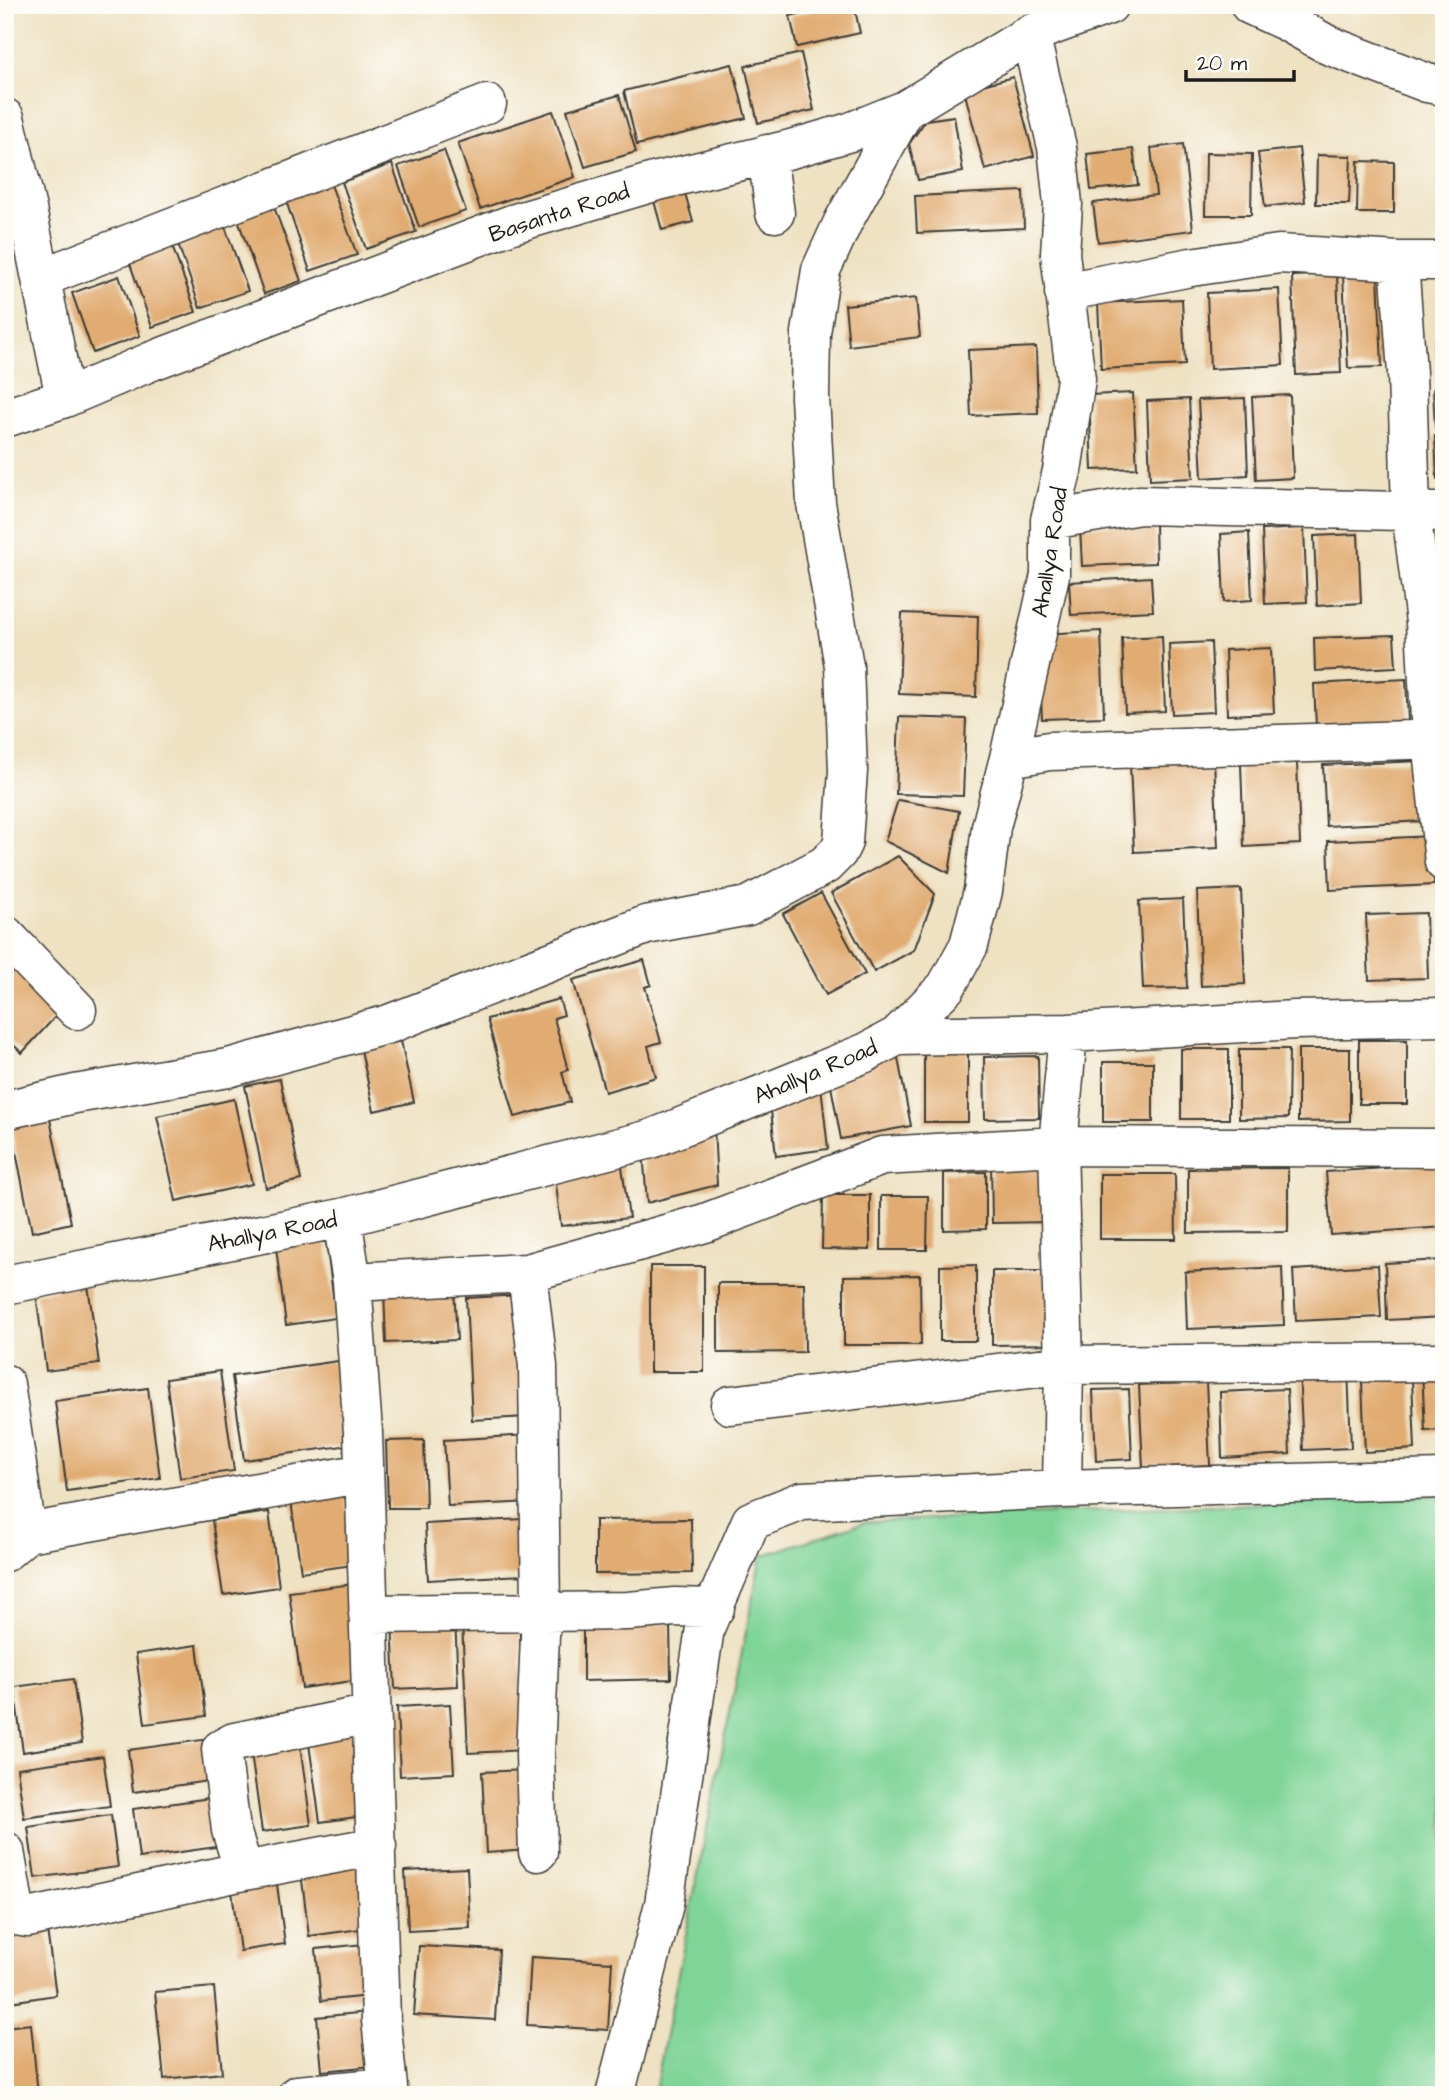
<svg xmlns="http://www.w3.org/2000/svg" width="1449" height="2100" viewBox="0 0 1449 2100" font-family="'Architects Daughter',sans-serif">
<rect width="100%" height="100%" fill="#fdfcf7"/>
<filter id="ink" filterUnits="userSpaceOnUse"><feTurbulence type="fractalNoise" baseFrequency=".0143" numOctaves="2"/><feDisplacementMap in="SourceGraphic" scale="14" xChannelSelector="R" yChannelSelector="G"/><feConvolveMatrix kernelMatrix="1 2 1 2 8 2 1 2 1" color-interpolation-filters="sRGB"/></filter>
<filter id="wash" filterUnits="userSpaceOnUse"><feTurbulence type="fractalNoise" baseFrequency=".00686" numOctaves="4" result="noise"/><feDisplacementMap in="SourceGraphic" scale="28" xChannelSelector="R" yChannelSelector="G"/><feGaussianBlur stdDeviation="1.57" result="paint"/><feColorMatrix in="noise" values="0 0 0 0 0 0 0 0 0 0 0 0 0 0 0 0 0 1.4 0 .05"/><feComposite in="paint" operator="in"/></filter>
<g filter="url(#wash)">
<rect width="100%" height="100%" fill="#eee2c3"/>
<path fill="#7fd497" stroke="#4e785a" stroke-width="2" d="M1444,1495V2095H654L761,1556L865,1522Z"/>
<g id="blocks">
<path fill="#e1ac72" d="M836,5H854L860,33L797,47L790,16Z
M801,53L814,110L758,123L745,66Z
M732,64L746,118L637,145L624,91Z
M1013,77L1034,156L985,170L964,90Z
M619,95L636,152L585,167L567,110Z
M553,111L575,177L480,209L458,143Z
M954,116L963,172L918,180L909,144L926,120Z
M1183,144L1193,230L1098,242L1093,203L1156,195L1151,148Z
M1299,148L1305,202L1265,207L1258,153Z
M1133,149L1138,185L1091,190L1087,154Z
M444,150L466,211L419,227L398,166Z
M1206,153L1252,154L1251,215H1205Z
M1317,155L1351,156L1349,204H1316Z
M1358,161L1394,162V213H1357Z
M392,164L416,232L366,249L342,182Z
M330,182L357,255L310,271L285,198Z
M1023,191L1024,228L917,233L915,196Z
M685,193L693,222L662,230L654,201Z
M273,204L301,281L264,294L237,217Z
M223,221L248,291L200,308L176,238Z
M171,243L196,312L152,327L128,258Z
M1337,274L1341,373L1296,375L1292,276Z
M1378,274L1382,367L1348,368L1343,276Z
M119,276L140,336L93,353L72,293Z
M1279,289L1283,365L1210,369L1207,293Z
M916,298L920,337L849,346L845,305Z
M1182,299L1185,365L1101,369L1098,303Z
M1444,339V380H1437L1435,340Z
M1036,347L1038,413L971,416L968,350Z
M1444,389V426L1435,427L1433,390Z
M1133,393L1137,468L1092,470L1089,395Z
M1290,395L1293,478L1256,480L1252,397Z
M1245,398L1248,475L1202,478L1198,400Z
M1189,399L1193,478L1150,480L1147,401Z
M1435,436H1444V479H1437Z
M1155,523L1156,563L1082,566L1080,527Z
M1304,528L1307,602L1265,604L1262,530Z
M1249,532L1252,600L1224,602L1221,534Z
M1358,534L1361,603L1317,606L1314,536Z
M1151,577L1153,611L1071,615L1069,582Z
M902,613L978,616L976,697L899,694Z
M1101,631L1104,717L1042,719L1038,634Z
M1394,635L1396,667L1315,671L1314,638Z
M1162,636L1165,711L1125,713L1122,638Z
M1211,642L1214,712L1172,714L1169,644Z
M1271,648L1274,713L1227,715L1225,650Z
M1406,679L1408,721L1316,726L1314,684Z
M899,717L966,719L963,796L896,794Z
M1214,760L1218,848L1134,852L1130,764Z
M1422,761L1425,821L1326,826L1323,765Z
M1297,762L1300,844L1244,847L1241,764Z
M898,800L959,811L949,873L885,841Z
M1432,836L1434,885L1330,890L1328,841Z
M898,856L935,894L914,950L874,972L831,893Z
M1241,889L1245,984L1201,986L1197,891Z
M821,893L865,974L826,995L783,914Z
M1183,899L1187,988L1143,989L1139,901Z
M1426,913L1428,978L1369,980L1366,915Z
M5,947L67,1004L22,1053L5,1037Z
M644,960L651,985L645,987L661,1042L648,1046L656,1077L605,1092L573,980Z
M559,999L564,1015L554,1018L568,1070L562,1072L570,1102L515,1117L487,1019Z
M1359,1040H1407V1104H1359Z
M401,1041L414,1102L374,1111L361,1050Z
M924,1046H968V1122H924Z
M1181,1049H1229V1119H1181Z
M1239,1049H1289L1288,1118L1239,1119Z
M1298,1049H1350V1121L1298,1122Z
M897,1053L911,1126L841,1139L828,1070Z
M1038,1056L1039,1118L985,1119L984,1057Z
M1103,1062H1153V1122H1103Z
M280,1079L301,1180L266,1188L245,1086Z
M821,1086L828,1149L776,1156L769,1092Z
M234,1099L252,1184L176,1201L157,1116Z
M50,1119L71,1223L32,1232L11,1127Z
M714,1128L717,1185L647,1203L643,1151Z
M621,1159L629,1218L561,1226L554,1167Z
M1052,1159V1222L992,1223L991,1160Z
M1444,1164V1227L1331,1235L1326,1172Z
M1288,1168V1232L1188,1233V1169Z
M986,1172V1229L944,1230V1173Z
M1100,1174H1175L1176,1239H1100Z
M823,1195H870V1250L822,1249Z
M881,1196H928L927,1250H881Z
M325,1233L336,1318L286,1325L275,1240Z
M1444,1260V1317L1387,1320L1385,1263Z
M976,1265V1341H940V1266Z
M1378,1265L1381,1317L1296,1321L1293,1270Z
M650,1266H704V1372H650Z
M1282,1267L1284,1325L1187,1329L1185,1272Z
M992,1271H1049L1050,1344L992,1345Z
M920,1275L921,1345H844V1276Z
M718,1283H804L805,1352L718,1353Z
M88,1285L99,1364L46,1371L36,1293Z
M454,1287L457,1340L386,1343L384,1290Z
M521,1295L527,1417L472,1420L466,1298Z
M339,1361L350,1445L244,1460L232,1376Z
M1348,1367L1351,1448L1303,1450L1299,1369Z
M1444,1369V1430L1425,1431L1422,1370Z
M220,1371L234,1471L180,1478L166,1379Z
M1412,1379L1415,1449L1365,1452L1362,1382Z
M1206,1382L1210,1465L1143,1468L1139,1385Z
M148,1388L160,1478L67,1491L55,1401Z
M1129,1389L1132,1459L1096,1461L1093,1390Z
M1287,1389L1290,1454L1222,1458L1220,1392Z
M530,1435L533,1502L448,1506L444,1440Z
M424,1440L426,1508H388L386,1441Z
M345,1494L354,1565L301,1572L291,1501Z
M269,1512L279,1587L223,1595L212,1520Z
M523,1519L525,1575L428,1580L425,1524Z
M691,1519L692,1573L595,1574V1520Z
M353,1584L367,1679L302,1688L289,1592Z
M455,1617L458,1686L395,1689L392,1620Z
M519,1618L526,1750L468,1753L462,1621Z
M670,1624L671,1679L583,1681V1626Z
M197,1645L206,1716L145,1724L136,1654Z
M73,1679L82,1743L23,1752L14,1687Z
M450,1704L454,1773L400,1776L397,1707Z
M352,1731L364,1816L320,1822L308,1737Z
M299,1738L311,1825L262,1832L250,1745Z
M209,1739L215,1780L133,1792L128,1750Z
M103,1756L110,1806L24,1818L17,1768Z
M525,1770L529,1850L486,1853L482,1772Z
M217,1797L223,1846L139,1858L133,1809Z
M111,1815L118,1867L35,1878L28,1827Z
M358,1856L368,1928L309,1936L300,1864Z
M467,1868L470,1928L408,1931L405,1871Z
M276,1877L285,1944L240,1951L231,1884Z
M47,1930L56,1995L10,2002L5,1968V1936Z
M364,1944L369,1996L321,2001L316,1949Z
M419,1946L499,1950L495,2020L414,2015Z
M531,1957L612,1962L608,2030L527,2025Z
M214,1987L222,2073L164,2079L155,1992Z
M368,2012L373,2066L322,2071L317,2017Z
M31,2024L38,2095H5V2027Z"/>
</g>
</g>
<g filter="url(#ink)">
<use href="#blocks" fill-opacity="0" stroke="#3c3a35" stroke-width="2"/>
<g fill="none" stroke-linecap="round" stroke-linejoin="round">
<g stroke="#3c3a35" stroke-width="41">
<path id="minor" d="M1250,5L1285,21L1328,45L1427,83L1444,86
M5,118L27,209L65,398
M767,154L775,213
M1399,261L1407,373L1411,512L1425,622L1431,740L1444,862
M41,278L487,104
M1064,292L1191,267L1279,254L1399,261H1444
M5,418L65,398L152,361L512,224L654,182L791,149L850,132L905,110L1030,34L1109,5
M1050,520L1140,505L1444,512
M1009,758L1049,751L1444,739
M5,935L77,1010
M897,1036L1068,1033L1295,1020L1444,1017
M5,1110L75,1094L228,1068L389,1024L646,925L748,906L825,865L838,852L843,842L848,771L844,666L816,503L810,397L811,333L821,270L843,222L905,110
M527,1273L705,1223L882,1156L1058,1146L1444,1148
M352,1282L527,1273L538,1366L541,1612L535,1754L538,1852
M5,1285L342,1218L651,1139L865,1053L897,1036L946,987L969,945L983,891L991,827L1009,758L1050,575V520L1062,471L1076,379L1060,254L1063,204L1057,147L1030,34
M5,1384L27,1533L5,1552
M730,1405L1064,1365L1444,1362
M1062,1489L1064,1365L1058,1146L1068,1033
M27,1533L364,1473
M368,1614L628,1611L675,1607L715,1608
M5,1851L16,1916L28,1918L244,1871L377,1846
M244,1871L231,1830L221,1749L234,1742L371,1714
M297,2095L388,2087L381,2020L363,1432L352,1282L342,1218
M615,2095L664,1904L705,1628L751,1521L802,1501L1062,1489L1444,1479"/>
</g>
<use href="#minor" stroke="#fff" stroke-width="38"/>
</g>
</g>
<g text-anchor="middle" stroke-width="6" stroke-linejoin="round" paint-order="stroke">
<g font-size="23" fill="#1c1c1c" stroke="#fdfcf7">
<text transform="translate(559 212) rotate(-18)" y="8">Basanta Road</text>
<text transform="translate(1049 552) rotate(-81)" y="8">Ahallya Road</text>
<text transform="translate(815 1071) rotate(-23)" y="8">Ahallya Road</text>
<text transform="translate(272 1231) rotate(-11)" y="8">Ahallya Road</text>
</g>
</g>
<rect width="1449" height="2100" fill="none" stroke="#fdfcf7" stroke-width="28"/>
<path d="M1186 70v10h108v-10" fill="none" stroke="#1c1c1c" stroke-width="3.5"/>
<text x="1197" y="70" font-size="21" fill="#1c1c1c" stroke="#fdfcf7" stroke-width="5" paint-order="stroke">20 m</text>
</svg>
